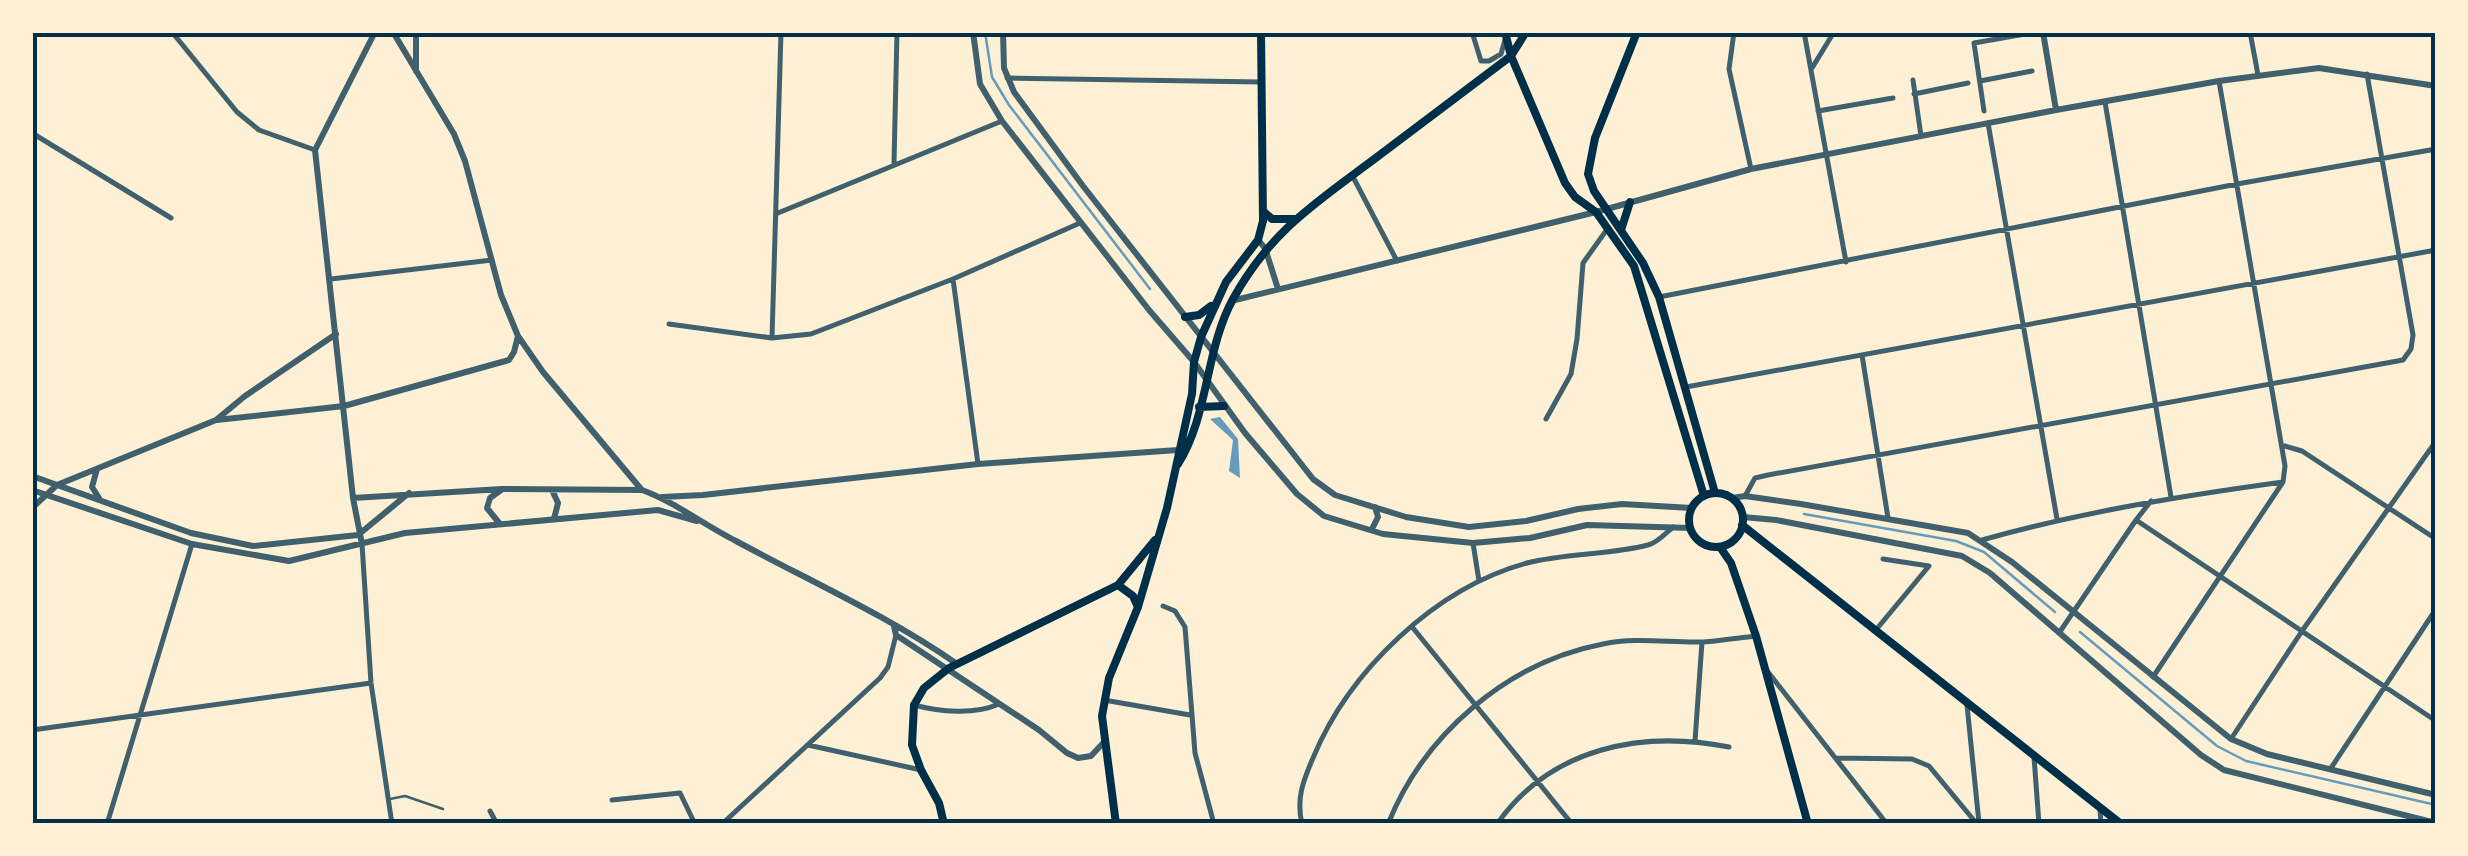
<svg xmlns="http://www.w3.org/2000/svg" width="2468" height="856" viewBox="0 0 2468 856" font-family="'Nunito Sans',sans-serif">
<rect width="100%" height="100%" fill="#fdf0d5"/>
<path fill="#669bbc" d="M1220,417L1238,439L1240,478L1229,471L1233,440L1210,419Z"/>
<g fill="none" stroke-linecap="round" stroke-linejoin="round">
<path stroke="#669bbc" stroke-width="2.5" d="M985,32L992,77L1009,105L1150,289
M1804,514L1956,541L1984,552L2055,612
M2080,632L2217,746L2246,761L2436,805"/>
<path stroke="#3f606c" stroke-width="2.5" d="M390,799L405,796L443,809"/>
<path stroke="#3f606c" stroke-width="5" d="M172,32L237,112L259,130L315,150
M1472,32L1481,61H1489L1501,54L1505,40
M1734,32L1729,69L1751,169
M1804,32L1846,262
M2250,32L2258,75
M1812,68L1834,32
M1007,78L1261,82
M1913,80L1921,136
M1980,81L2032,71
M1914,94L1968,83
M2105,102L2171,497
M1818,111L1893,98
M1984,111L1974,43L2037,32
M1988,123L2057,519
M32,133L171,218
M894,163L897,32
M1352,175L1397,261
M778,213L1002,121
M331,279L492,260
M953,279L978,464
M1659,297L2237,184L2436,149
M669,324L772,338L811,334L953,279L1080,223
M772,338L781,32
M1862,355L1888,518
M1686,387L2436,250
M1546,419L1571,374L1577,339L1583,263L1608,228
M2285,446L2302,451L2436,539
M1745,496L1755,478L1768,475L2403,360L2411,349L2413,335L2367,74
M2151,501L2136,520L2436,721
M1982,540C2081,512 2181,496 2283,482
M1473,543L1479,581
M362,544L371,683L392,824
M1163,606L1175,611L1185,627L1195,753L1214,824
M1413,628L1572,824
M1875,631L1929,566L1883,559
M2059,633L2136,520
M1768,672L1887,824
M2153,677L2283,482L2285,466L2219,81
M1104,700L1190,715
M914,705C940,712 974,715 999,704
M1967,705L1979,823
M32,730L371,683
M2231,739L2302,631L2436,441
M1695,741L1702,642
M808,745L921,770
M2034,757L2039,824
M1836,758L1912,759L1929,766L1977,824
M2331,768L2436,609
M612,800L680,793L695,824
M2100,810L2101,824
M490,811L497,824
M107,824L192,544
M722,824L880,678L888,667L896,635
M1302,824C1296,799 1303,781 1313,758C1349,671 1435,588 1527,563C1567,553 1609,555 1648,545C1657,543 1666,533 1673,527
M1388,824C1424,734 1508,662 1603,644C1637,637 1669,643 1703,642C1720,641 1738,638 1756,636
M1497,824C1551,747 1642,730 1729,747"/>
<path stroke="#3f606c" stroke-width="6" d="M393,32L454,134L465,161L501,295L518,336L543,372L641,489
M416,32V71
M973,32L980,84L1002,121L1149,310L1194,362L1245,433L1297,494L1324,516L1383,534L1473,543L1530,538L1587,525L1691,528
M1003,32L1004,68L1014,92L1083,186L1313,479L1335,495L1406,517L1469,527L1526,521L1578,509L1622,504L1692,508
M2043,32L2056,110
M1258,240L1265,248L1278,289
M1231,301L1596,212L1751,169L2056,110L2219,81L2319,68L2436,86
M217,420L344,406L509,360L514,352L518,336
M97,469L92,487L99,498
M32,476L191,533L253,546L358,535L409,493
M32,490L192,544L289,561L405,533L658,510L697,521
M552,490L558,503L554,519
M662,497L703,495L978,464L1178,450
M353,498L502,489L642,490C675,502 704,525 736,541C810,581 888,616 957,664
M1732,498L1745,496L1801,504L1968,533L2012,562L2231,739L2267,754L2436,795
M32,508L57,485L216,420L245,396L336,334
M1743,517L1776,520L1962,556L1990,573L2201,755L2224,770L2436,823
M500,524L487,508L490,498L501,490
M1372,529L1378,517L1375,507
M362,544L353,498L315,150L375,32
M894,626L896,635L1039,730L1067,753L1078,758L1091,756L1105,741"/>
<path stroke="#003049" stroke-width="8" d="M1505,32L1511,56L1565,183L1575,197L1596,212L1634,266L1704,496
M1637,32L1595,138L1588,174L1594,191L1643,263L1659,297L1715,493
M1263,211L1272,219H1294
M1621,230L1630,202
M1185,317L1199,315L1211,306
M1199,407L1224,406
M1178,464C1209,415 1205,350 1233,299C1271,230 1317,202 1377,157C1422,123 1466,90 1511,56L1526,32
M1689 520a27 27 0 1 1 54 0a27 27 0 1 1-54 0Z
M1742,525L2121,824
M1720,547L1731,563L1756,636L1808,824
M1118,585L1133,596L1138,607
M944,824L939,803L921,770L912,745L914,705L924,688L949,668L1118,585L1155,540
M1116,824L1102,716L1109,678L1138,607L1167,508L1192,394L1194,362L1201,337L1226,282L1258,240L1263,221L1261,32"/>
</g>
<rect width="2468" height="856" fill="none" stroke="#fdf0d5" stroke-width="70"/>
<rect x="35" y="35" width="2398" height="786" fill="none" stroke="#003049" stroke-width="4"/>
</svg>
